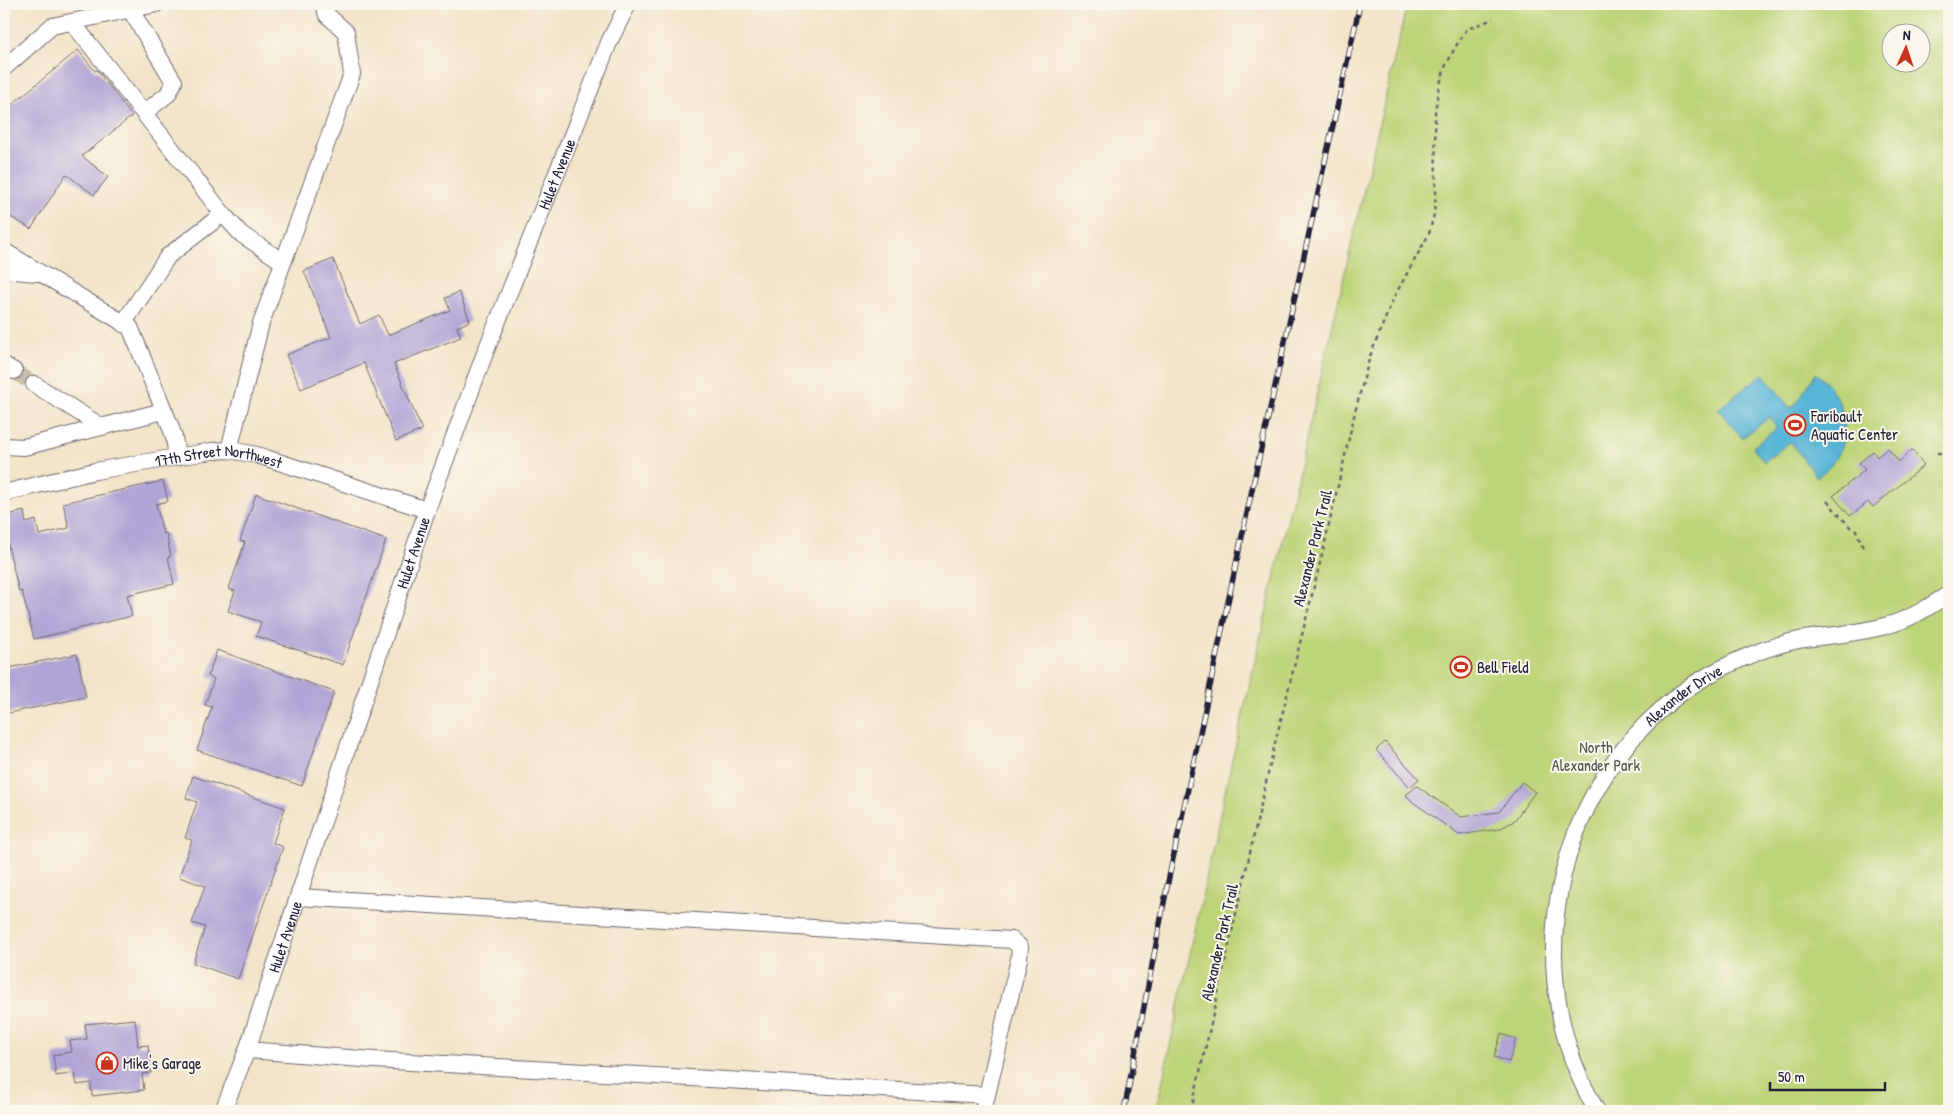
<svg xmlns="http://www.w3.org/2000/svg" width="1953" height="1115" viewBox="0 0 1953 1115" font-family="'Patrick Hand',sans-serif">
<rect width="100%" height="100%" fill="#fbf7ec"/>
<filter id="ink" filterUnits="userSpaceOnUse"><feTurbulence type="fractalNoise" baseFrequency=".02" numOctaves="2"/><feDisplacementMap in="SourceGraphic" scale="10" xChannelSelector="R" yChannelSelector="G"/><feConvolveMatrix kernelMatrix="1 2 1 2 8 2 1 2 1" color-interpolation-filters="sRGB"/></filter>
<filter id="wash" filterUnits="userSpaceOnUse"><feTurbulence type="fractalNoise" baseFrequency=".0096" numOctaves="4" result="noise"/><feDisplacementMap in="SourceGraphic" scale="20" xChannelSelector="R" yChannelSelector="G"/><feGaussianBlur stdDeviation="1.12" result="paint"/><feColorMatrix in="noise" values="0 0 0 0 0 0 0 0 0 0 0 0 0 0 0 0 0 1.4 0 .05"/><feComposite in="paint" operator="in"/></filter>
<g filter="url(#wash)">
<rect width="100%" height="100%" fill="#f3e4c9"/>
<path fill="#bdd478" stroke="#707b5a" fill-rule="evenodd" d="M1407,4H1949V1111H1156L1228,778ZM1890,32H1920V62H1890Z"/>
<path fill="#56b4d5" stroke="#3c6b88" d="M1816,373C1851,401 1856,450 1817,477L1790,442L1764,462L1753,447L1777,428L1770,417L1742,438L1718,409L1763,374L1790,408L1795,405Z"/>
<g id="blocks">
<path fill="#b1a5d5" d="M78,50L95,71L97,70L132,116L82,156L108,177L94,195L66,174L31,229L4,213V111Z
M333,259L360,324L379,315L388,335L450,310L445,298L459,292L470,321L457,327L461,337L394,364L422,430L396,441L364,363L301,389L286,355L331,337L304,271Z
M1888,448L1899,462L1912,450L1924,465L1873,507L1868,502L1850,516L1833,496L1865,470L1859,463L1873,451L1877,457Z
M163,481L168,501L156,504L163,534L166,533L171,556L168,557L174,584L127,595L132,616L34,639L22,591L19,592L4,528V526L10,525L8,515L24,511L26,523L36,520L39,535L69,528L63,503Z
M256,494L386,540L343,665L256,636L261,622L228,611L235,591L229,589L245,542L240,541Z
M217,650L334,692L302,786L197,750L212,707L205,705L214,679L208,676Z
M77,654L86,697L4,714V669Z
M1385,742L1419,779L1410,787L1376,750Z
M193,776L285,808L273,843L283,847L238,979L193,963L205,927L192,923L205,886L179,877L192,840L185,838L197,802L186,798Z
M1522,782L1535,792L1514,821L1499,829L1459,835L1413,802L1406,795L1417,786L1461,817L1499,812Z
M135,1019L138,1046L148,1045L151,1073L142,1074L144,1090L92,1096L91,1083L77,1085L75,1073L56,1076L53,1055L72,1052L70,1041L87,1039L85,1024Z
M1501,1034L1516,1039L1509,1062L1494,1057Z"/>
</g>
</g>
<g filter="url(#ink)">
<use href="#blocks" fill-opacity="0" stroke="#6b666d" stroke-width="1"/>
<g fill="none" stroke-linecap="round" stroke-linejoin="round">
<path stroke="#c9bdad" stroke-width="16" stroke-dasharray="16 8" stroke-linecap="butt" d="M14,371L34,384"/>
<g stroke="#6b666d" stroke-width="18">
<g id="minor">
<path d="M130,9L174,82L168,94L144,113"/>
<path d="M72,22L223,214L241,234L283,262"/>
<path d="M4,68L52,26L156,4"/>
<path d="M4,251L130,327L170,425L174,437L177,457"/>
<path d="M4,270L36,273"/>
<path d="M123,324L168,256L223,214"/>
<path d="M4,365L14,371"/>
<path d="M34,384L102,427"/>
<path d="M4,446L24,447L163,411"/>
<path d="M229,450L261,323L352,74L346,32L327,15L323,4"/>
<path id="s1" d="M4,493L95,471L212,451L229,450L257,455L427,510"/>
<path d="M247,1050L374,1060L987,1095L1019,959L1020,947L1012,940L298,897"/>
<path id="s2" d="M223,1111L247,1050L427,510L485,353L610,40L628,4"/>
<path d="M983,1111L987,1095"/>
<path id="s3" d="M1597,1111C1520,981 1549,806 1664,707C1686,687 1714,671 1741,659C1759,651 1779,644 1799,640C1827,635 1857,634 1885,626C1909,620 1929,607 1949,594"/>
</g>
</g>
<path stroke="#6b666d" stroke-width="2.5" stroke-dasharray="4 4" stroke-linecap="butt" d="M1937,453L1949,454
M1827,501L1850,527L1856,530L1864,550
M1191,1111L1275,743L1323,551L1355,412L1370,356L1394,297L1429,234L1434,214L1436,192L1435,113L1438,91L1445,67L1456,46L1467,29L1493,19"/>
<use href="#minor" stroke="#fff" stroke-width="16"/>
<g stroke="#22223b" stroke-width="5.5">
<path id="rail" d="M1124,1111L1168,882L1253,485L1360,4"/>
</g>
<use href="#rail" stroke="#fbf7ec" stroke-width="4" stroke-dasharray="11" stroke-linecap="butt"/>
</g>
</g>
<defs>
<g id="stadium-ring" transform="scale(1.125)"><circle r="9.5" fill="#fbf7ec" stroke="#c8321e" stroke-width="1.5"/><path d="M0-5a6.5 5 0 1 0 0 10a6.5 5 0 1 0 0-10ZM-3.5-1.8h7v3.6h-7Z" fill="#c8321e"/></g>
<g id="shop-ring" transform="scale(1.125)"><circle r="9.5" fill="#fbf7ec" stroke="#c8321e" stroke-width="1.5"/><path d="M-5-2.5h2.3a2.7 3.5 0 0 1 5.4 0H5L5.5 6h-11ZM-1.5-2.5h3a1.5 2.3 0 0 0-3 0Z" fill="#c8321e"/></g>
</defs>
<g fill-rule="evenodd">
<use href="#stadium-ring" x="1795" y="425"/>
<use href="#stadium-ring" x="1461" y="667"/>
<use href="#shop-ring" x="107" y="1063"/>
</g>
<g text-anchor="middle" stroke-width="4" stroke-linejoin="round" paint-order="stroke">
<g font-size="16" fill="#22223b" stroke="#fbf7ec">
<text dy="6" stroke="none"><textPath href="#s2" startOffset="995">Hulet Avenue</textPath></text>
<text dy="6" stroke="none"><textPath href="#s1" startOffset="219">17th Street Northwest</textPath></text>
<text transform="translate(1312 548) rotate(-76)" y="6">Alexander Park Trail</text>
<text dy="6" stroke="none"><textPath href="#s2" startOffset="590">Hulet Avenue</textPath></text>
<text dy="6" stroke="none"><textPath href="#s3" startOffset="466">Alexander Drive</textPath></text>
<text dy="6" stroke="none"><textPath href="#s2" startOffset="185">Hulet Avenue</textPath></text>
<text transform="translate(1219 942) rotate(-77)" y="6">Alexander Park Trail</text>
</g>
<g font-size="16" fill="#22223b" stroke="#fbf7ec" text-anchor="start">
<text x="1811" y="422">Faribault<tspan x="1811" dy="18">Aquatic Center</tspan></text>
<text x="1477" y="673">Bell Field</text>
<text x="123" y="1069">Mike's Garage</text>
</g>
<g font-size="16" fill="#50574d" stroke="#fbf7ec">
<text x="1596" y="753">North<tspan x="1596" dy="18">Alexander Park</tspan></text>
</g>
</g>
<rect width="1953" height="1115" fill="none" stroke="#fbf7ec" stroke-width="20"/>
<g transform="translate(1906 48) rotate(3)"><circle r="24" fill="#fbf7ec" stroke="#a4a2a5"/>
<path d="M0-4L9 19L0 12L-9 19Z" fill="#c8321e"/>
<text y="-8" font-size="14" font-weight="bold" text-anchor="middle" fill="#22223b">N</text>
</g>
<path d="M1770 1082v8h115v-8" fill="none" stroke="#22223b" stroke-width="2.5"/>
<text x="1778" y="1082" font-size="15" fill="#22223b" stroke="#fbf7ec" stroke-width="4" paint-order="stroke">50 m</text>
</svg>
